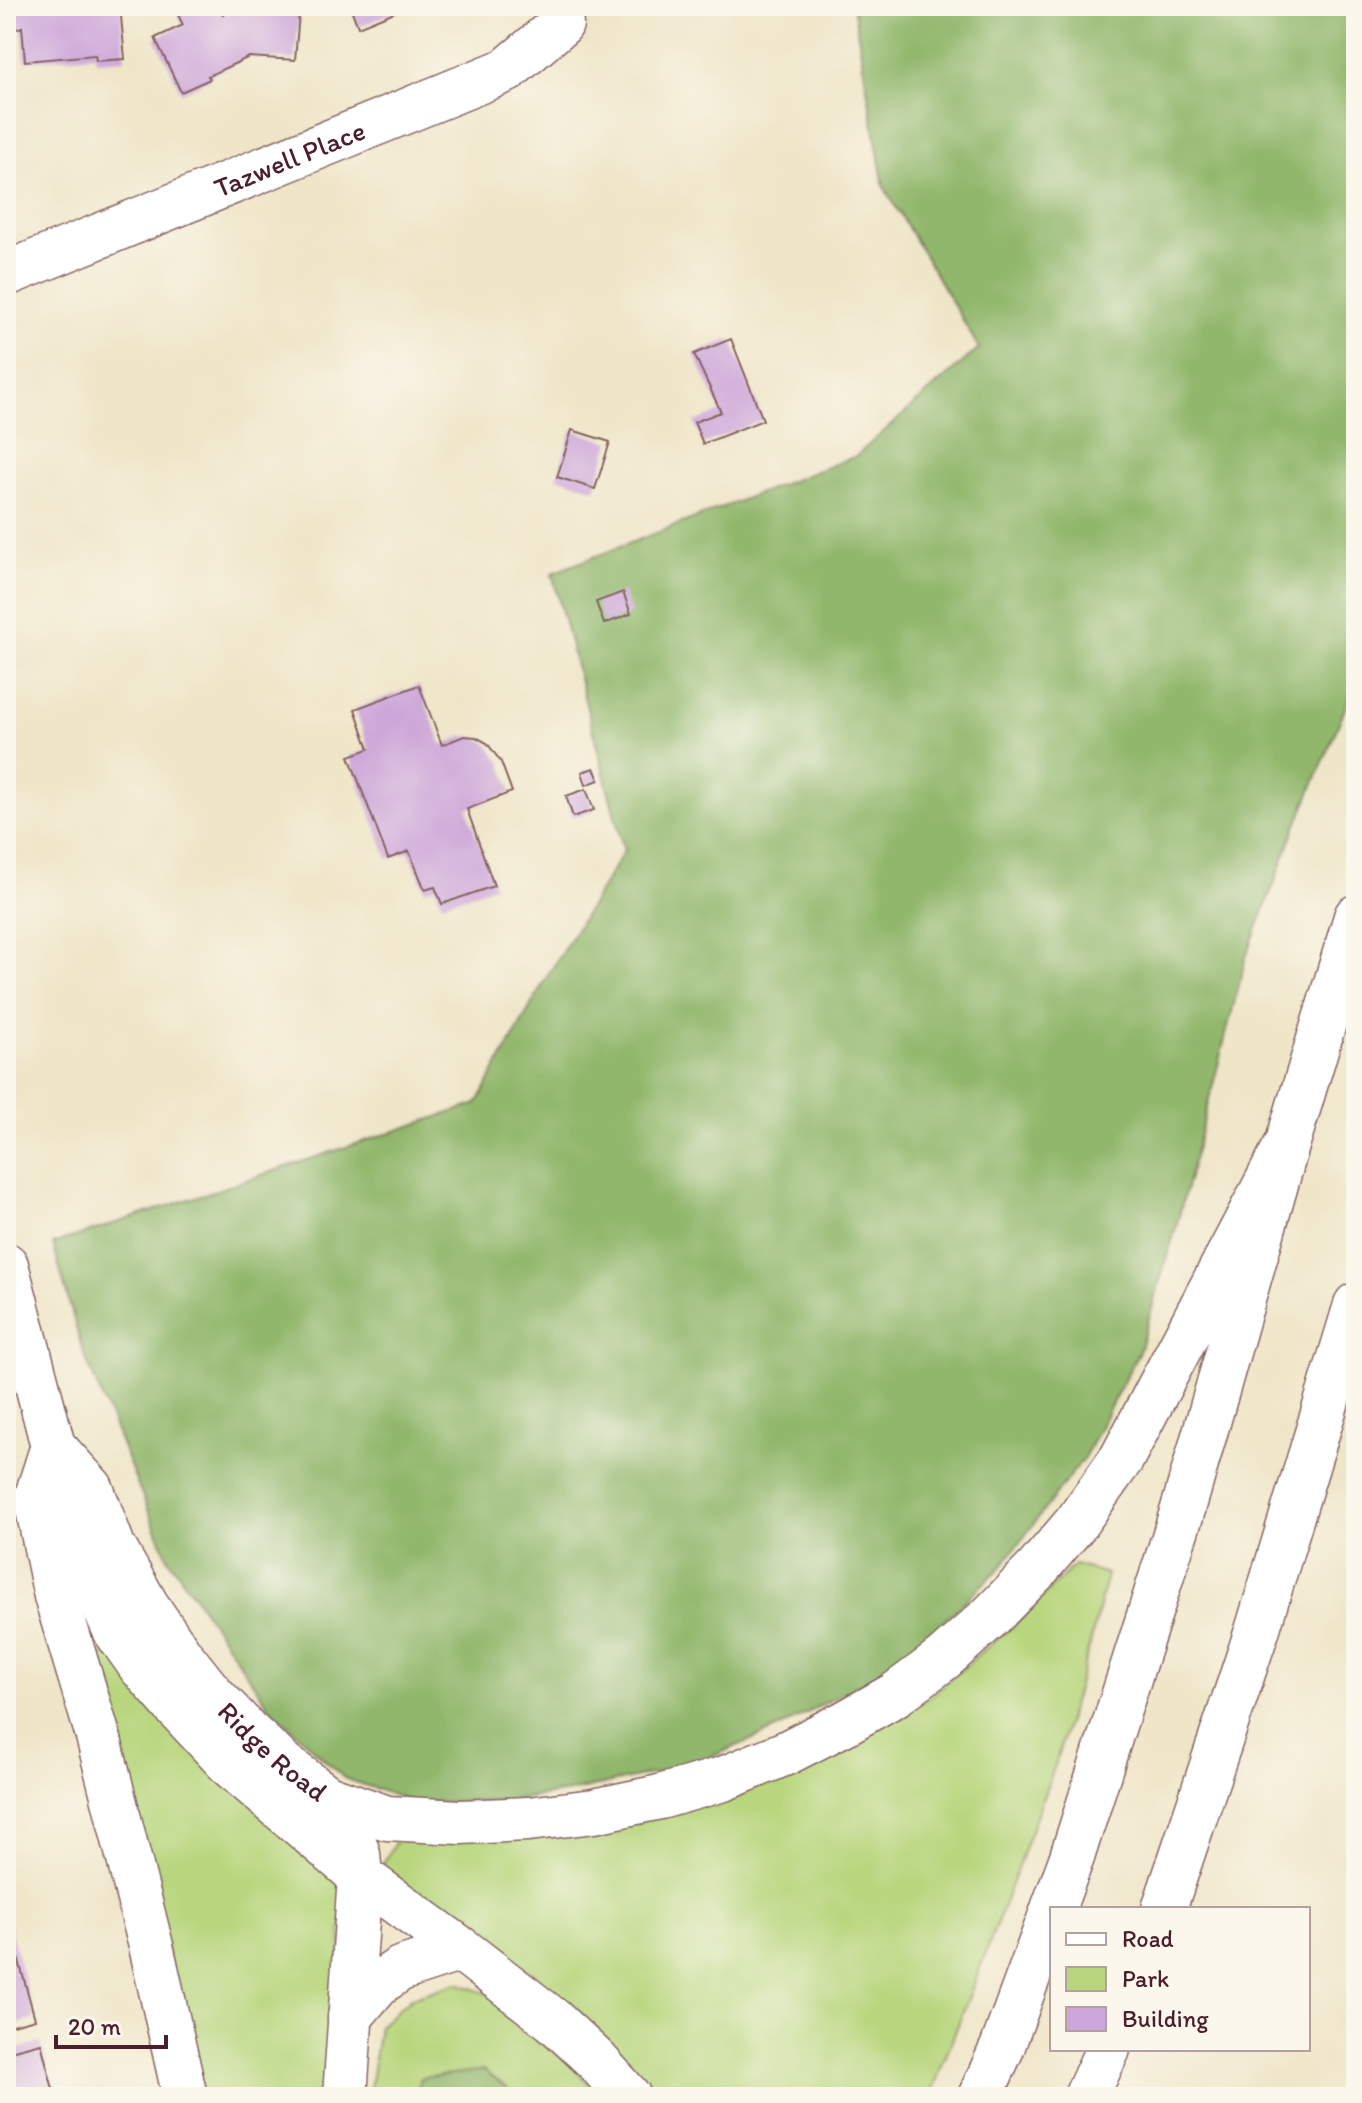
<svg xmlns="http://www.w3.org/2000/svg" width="1362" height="2103" viewBox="0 0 1362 2103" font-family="Itim,sans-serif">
<rect width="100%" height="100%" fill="#fbf7ec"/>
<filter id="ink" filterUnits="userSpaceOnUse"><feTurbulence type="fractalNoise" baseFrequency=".0125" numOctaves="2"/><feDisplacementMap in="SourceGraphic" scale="16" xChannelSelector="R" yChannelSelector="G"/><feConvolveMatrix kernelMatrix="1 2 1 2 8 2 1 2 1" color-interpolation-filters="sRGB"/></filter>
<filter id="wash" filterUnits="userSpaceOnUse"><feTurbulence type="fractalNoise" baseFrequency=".006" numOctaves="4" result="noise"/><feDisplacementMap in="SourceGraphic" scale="32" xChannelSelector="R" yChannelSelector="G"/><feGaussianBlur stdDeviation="1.8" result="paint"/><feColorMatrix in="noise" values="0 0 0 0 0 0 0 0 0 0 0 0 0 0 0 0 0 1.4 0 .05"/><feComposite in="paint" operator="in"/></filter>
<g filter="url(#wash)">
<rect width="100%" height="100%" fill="#efe5c7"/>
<path fill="#b7d67d" stroke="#807a54" stroke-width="2" d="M1074,1565L1107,1574L1091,1640L1056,1762L990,1942L930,2097H656L609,2045L538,1978L381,1867L399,1836L728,1799L819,1761L929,1697L1023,1617Z
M117,1650L344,1876L335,2097H203L95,1657Z
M457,1983L494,1996L541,2036L603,2097H369L379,2026L411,1998Z"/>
<path fill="#91b76c" stroke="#6e6b4c" stroke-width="2" d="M853,6H1356V677L1346,706L1295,829L1246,957L1175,1231L1139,1351L1085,1456L1001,1567L899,1663L781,1727L692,1765L569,1792L503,1801L417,1803L344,1778L270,1708L168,1558L82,1349L53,1244L477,1104L545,980L624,851L552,573L856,456L979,348L884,187Z
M484,2070L518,2097H412L421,2078Z"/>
<g id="blocks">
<path fill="#cda7d9" d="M6,6H120L125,59L96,61L95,55L25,61L22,27L6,33Z
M198,6H219L223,15L239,8L299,13L295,60L249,57L208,76L210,79L181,92L155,38L183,25L178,15Z
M350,6H409L358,27Z
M731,339L763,420L703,444L694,422L721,412L694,354Z
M572,430L610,442L595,489L557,477Z
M623,592L631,614L604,624L596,602Z
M419,685L442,745L464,736L476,737L487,743L501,762L512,792L467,809L494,886L442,904L435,887L425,890L409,851L388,859L349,756L369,749L355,709Z
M594,768L599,780L586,785L582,772Z
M586,789L594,810L573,817L566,796Z
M6,1925H9L35,2019L6,2027Z
M41,2043L55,2097H6V2052Z"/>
</g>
</g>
<g filter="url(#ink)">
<use href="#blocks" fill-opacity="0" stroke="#846462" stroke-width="2"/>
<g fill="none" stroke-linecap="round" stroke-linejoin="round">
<g stroke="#846462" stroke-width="47">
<g id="minor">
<path id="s1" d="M6,274L507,70L561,24"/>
<path id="s2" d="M6,1265L53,1446L91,1488L113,1546L147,1606L179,1653L210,1692L247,1731L283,1764L327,1797L342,1818L352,1836L358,1854L360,1876L345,2097"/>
<path d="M53,1446L36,1499L56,1596L98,1736L151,1946L185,2097"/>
</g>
</g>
<g stroke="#846462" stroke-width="47">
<path id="highway" d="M53,1446L59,1495L86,1566L115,1630L141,1667L176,1707L231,1766L360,1876L461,1949L553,2020L595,2059L629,2097
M327,1797L387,1818L460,1822L528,1819L594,1811L660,1797L723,1779L786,1753L845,1723L896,1694L943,1659L991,1616L1036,1570L1076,1523L1122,1458L1288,1142
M1053,1909L1072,1857L1184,1506L1288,1142L1356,917
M1164,1909L1257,1631L1356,1305
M350,2017L378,1984L400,1969L461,1949
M980,2097L1002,2048L1052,1912
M1086,2097L1108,2049"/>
</g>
<use href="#minor" stroke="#fff" stroke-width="44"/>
<use href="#highway" stroke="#fff" stroke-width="44"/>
</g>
</g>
<g text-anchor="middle" stroke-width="6" stroke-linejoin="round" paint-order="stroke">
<g font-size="28" fill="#4a1f2b" stroke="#fbf7ec">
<text dy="10" stroke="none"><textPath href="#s1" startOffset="306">Tazwell Place</textPath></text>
<text dy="10" stroke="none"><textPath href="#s2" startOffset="568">Ridge Road</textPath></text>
</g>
</g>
<rect width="1362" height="2103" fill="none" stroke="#fbf7ec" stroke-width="32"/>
<rect x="1050" y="1907" width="260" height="144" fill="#fbf7ec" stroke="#b4a19f" stroke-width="2"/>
<rect x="1066" y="1933" width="40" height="12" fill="#ffffff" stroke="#b4a19f" stroke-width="2"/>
<text x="1122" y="1947" font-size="24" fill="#4a1f2b">Road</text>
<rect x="1066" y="1967" width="40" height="24" fill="#b7d67d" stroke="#b4a19f" stroke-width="2"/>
<text x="1122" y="1987" font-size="24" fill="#4a1f2b">Park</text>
<rect x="1066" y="2007" width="40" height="24" fill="#cda7d9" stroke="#b4a19f" stroke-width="2"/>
<text x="1122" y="2027" font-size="24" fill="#4a1f2b">Building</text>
<path d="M56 2035v12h110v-12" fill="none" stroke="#4a1f2b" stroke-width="4"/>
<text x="68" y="2035" font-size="24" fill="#4a1f2b" stroke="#fbf7ec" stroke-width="6" paint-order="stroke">20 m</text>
</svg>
